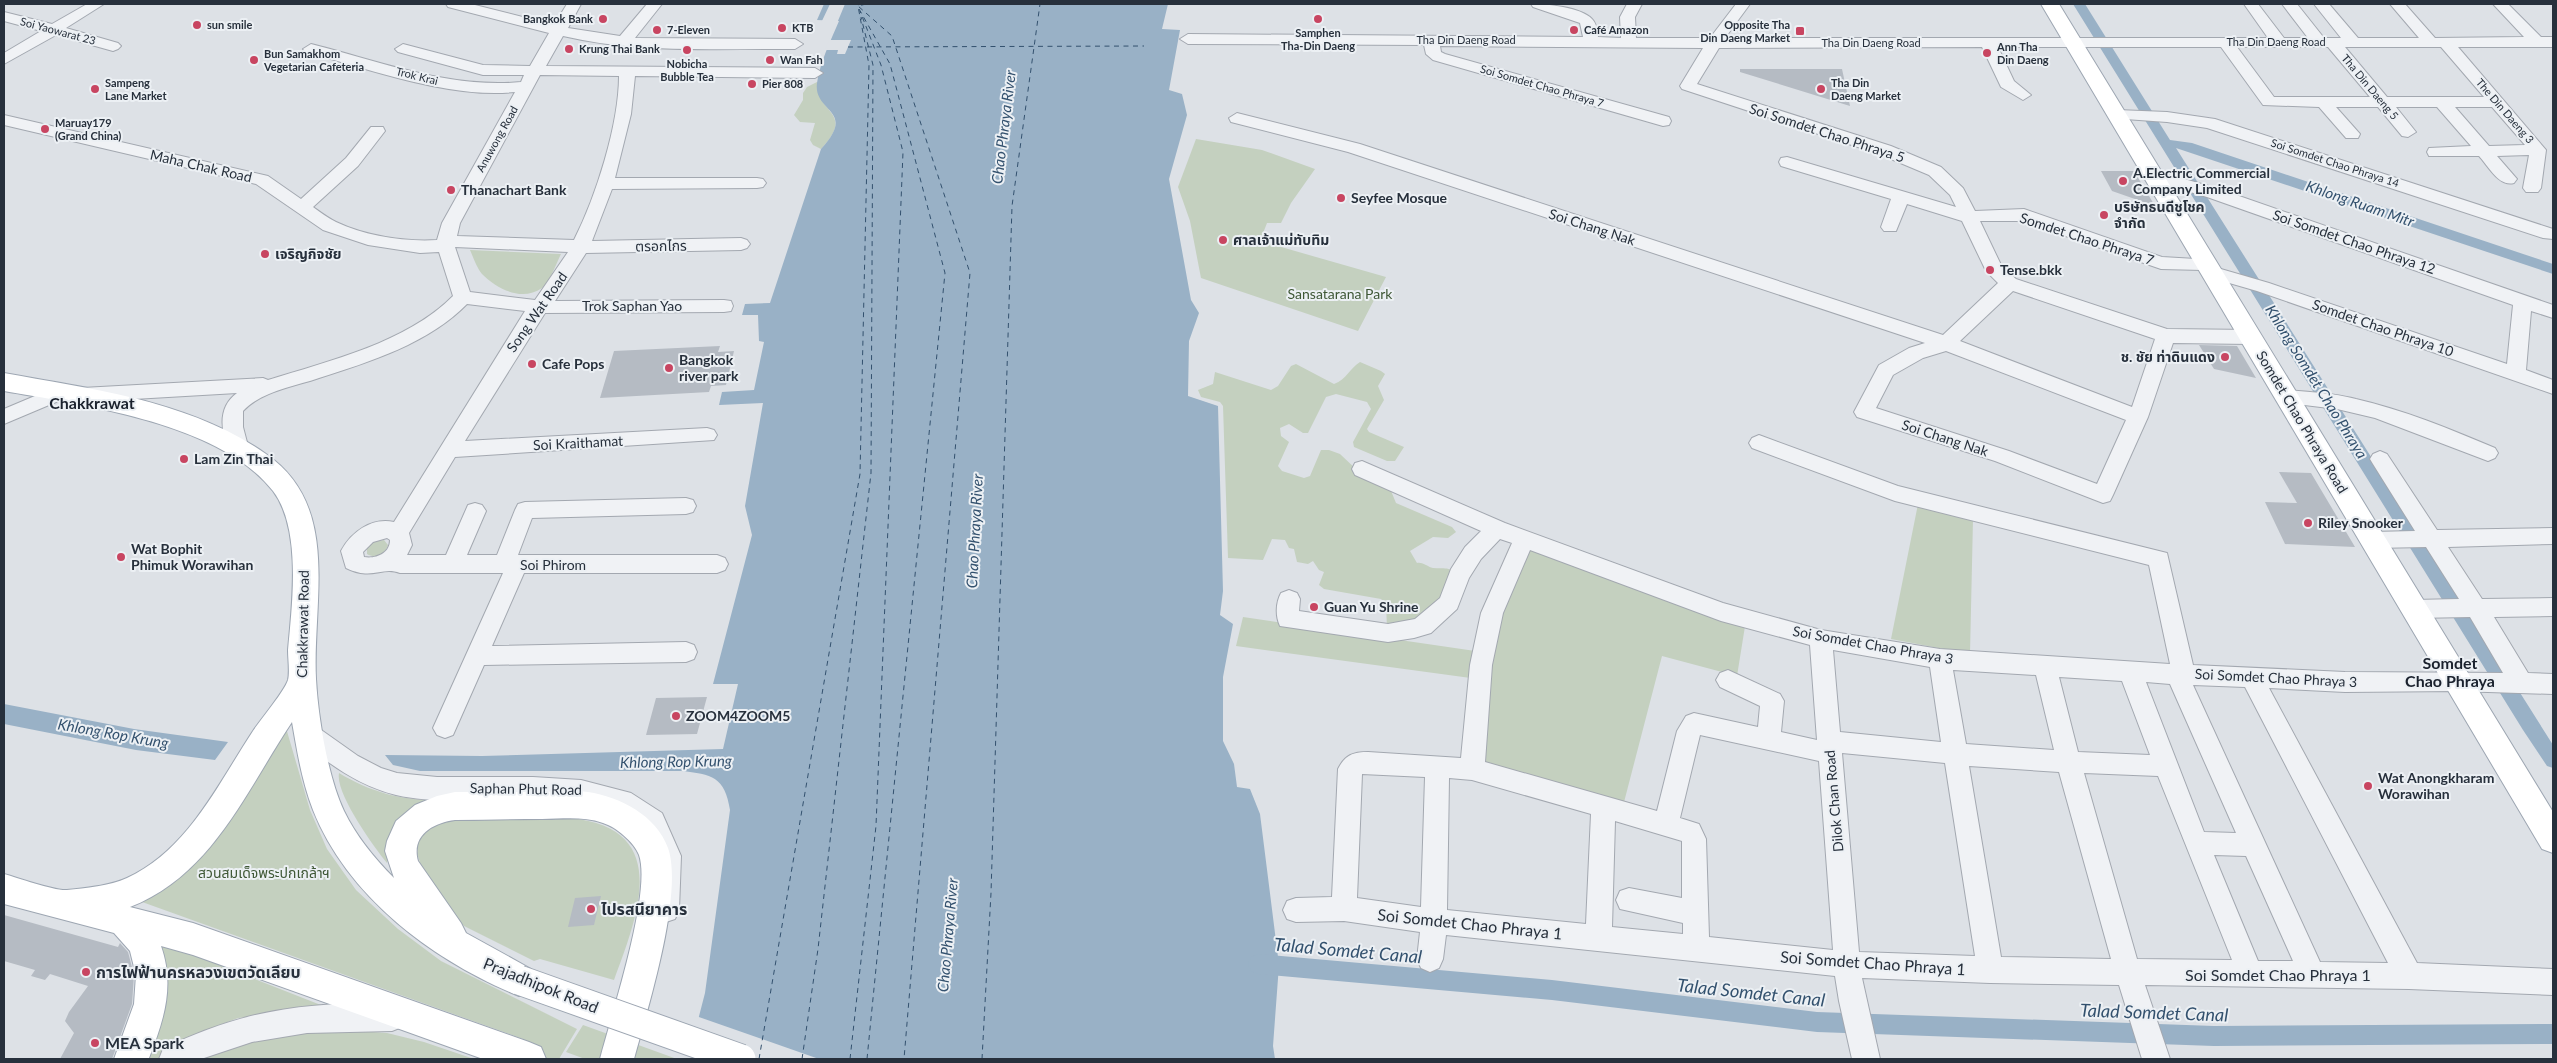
<svg xmlns="http://www.w3.org/2000/svg" width="2557" height="1063" viewBox="0 0 2557 1063" font-family="Lato,'Noto Sans Thai',sans-serif">
<rect width="100%" height="100%" fill="#dde1e6"/>
<path fill="#c4d0bf" d="M817,82C817,115 856,112 821,149L813,145L810,140L815,123L800,122L794,115L803,100V93L807,87Z
M1196,139L1262,150L1315,169L1291,203L1281,223H1267L1260,241L1386,277L1358,331L1201,278L1190,221L1178,187Z
M470,250L561,254C556,264 550,282 542,288C522,302 497,289 482,274C477,268 473,257 470,250Z
M1360,362L1381,371L1385,374L1378,386L1384,400L1367,429L1369,432L1404,447L1395,461H1387L1354,447L1353,442L1371,409L1367,402L1336,394L1326,397L1308,433H1303L1289,424L1280,428L1281,436L1289,442L1278,466L1282,471L1304,478L1310,476L1321,450H1329L1340,454L1357,470L1389,486L1396,503L1452,527L1456,532L1448,538L1433,537L1410,551L1417,563C1424,562 1427,567 1433,568C1441,569 1446,567 1454,571C1437,618 1434,616 1387,628L1386,604L1381,599L1324,589L1319,585L1324,572L1319,570L1313,561L1308,564L1297,562L1294,549L1289,548L1285,540L1272,539L1263,560L1228,558L1223,406L1220,402L1201,397L1198,390L1213,384L1215,372L1271,390L1278,386L1291,366L1296,364L1334,384C1347,379 1349,369 1360,362Z
M1918,504L1973,519L1970,654L1891,639Z
M384,540L388,545C385,555 375,559 367,554V547L373,542Z
M1526,540L1746,620L1737,676L1662,656L1623,806L1478,765L1482,665Z
M1243,617L1482,652L1478,679L1236,646Z
M284,721L310,810L327,849L356,890L398,929L441,961L577,1029L559,1059H510L523,1039L131,898Z
M339,773C372,793 404,801 442,800L390,846L387,863C374,847 335,793 339,773Z
M570,818C673,828 638,915 614,980L540,959L534,961L464,926L443,904L421,866L417,853L419,837L431,825L447,819Z
M161,942L331,1009L238,1018L196,1034L161,1059H144L159,1012L165,972Z
M583,1025L677,1059H585L566,1052Z
M316,1028L387,1033L424,1042L474,1059H196C232,1038 276,1034 316,1028Z"/>
<path fill="#99b1c6" d="M824,4H1168L1162,29L1180,30L1169,90L1182,94L1187,115L1169,179L1191,300L1199,313L1189,341L1188,396L1218,406L1223,591L1220,615L1233,624L1223,677V741L1234,764L1237,787L1250,789L1260,814L1279,965L1273,1046L1275,1059H688L705,993L730,810C725,777 712,774 681,771H420L393,765L385,755L482,756L723,749L738,684H713L752,535L745,506L763,403L719,405L722,392L754,390L764,342L759,341L758,315H742L745,304L770,303L821,149C858,109 813,113 817,83C820,62 831,40 839,21L817,20Z
M4,704L134,729L228,742L215,760L136,750L4,724Z"/>
<path fill="#dde1e6" d="M830,4H845L830,40H851L845,54H837L838,50H825L836,23H821Z
M696,1016L819,1059H685Z"/>
<g fill="none" stroke-linecap="round" stroke-linejoin="round">
<path fill="#99b1c6" fill-rule="evenodd" d="M2073,4H2085L2170,140L2192,143L2553,264V274L2176,148L2553,745V768L2547,766L2523,730Z
M1258,954L1552,980L1817,1012L2214,1026L2553,1024V1044L2214,1046L1817,1032L1552,1000L1258,974L1251,971L1248,964L1251,957Z"/>
<path stroke="#33516e" stroke-width="1" stroke-dasharray="5 4.5" stroke-linecap="butt" d="M866,4L858,6L892,36L970,273L904,1059
M859,9L890,64L945,273L867,1059
M848,47L1144,46
M759,1059L860,474L869,65L858,6L860,4
M802,1059L818,949L871,473L873,65L861,17
M850,1059L876,826L903,152L881,65L860,11
M982,1059L991,893L1012,206L1040,4"/>
</g>
<path fill="#b5bbc3" d="M1740,69H1842L1850,106L1740,72Z
M2101,171H2134L2155,206L2112,191Z
M2199,345L2237,346L2256,378L2214,369Z
M720,346L718,352L734,351L726,385L711,386L709,392L600,398L614,351Z
M2279,472L2311,473L2355,547L2285,544L2265,502L2297,503Z
M707,697L697,734L646,735L656,698Z
M601,896L594,925L568,927L575,898Z
M4,915L118,947L120,943L128,952L134,975L132,1004L112,1059H60L74,1033L65,1021L69,1012L88,986L50,974L45,980L31,976L35,970L4,961Z"/>
<g fill="none" stroke-linecap="round" stroke-linejoin="round">
<g stroke="#a3a8b0" stroke-width="2">
<path id="minor" d="M87,4H104L66,28L118,43L121,46L118,49L113,51L56,35L4,64V53L41,31L4,21V12L52,24Z
M446,4H471L554,25L567,4H581L568,28L620,36L647,4H662L635,38L795,39L803,44L795,49C717,48 639,54 563,36L546,66L815,68L823,73L815,78L635,76L631,114L615,178H757L763,179L766,183L763,187L757,188L612,189L592,241L741,238L747,240L750,244L747,248L741,250L586,253L555,301L724,300L731,301L733,306L731,311L724,312L545,313L465,441L707,428L714,430L717,435L714,440L455,457L409,533L412,545L407,555H446L468,505L475,503L482,505L486,511L467,555H497L515,510L518,504L525,502L686,498L693,500L696,506L693,512L686,514L532,518L518,555H717L725,558L728,564L725,570L717,573H524L492,646L686,642L694,645L697,652L694,659L686,662L484,665L453,735L445,738L437,735L433,728L503,573H400C381,566 373,581 346,568L341,551C351,532 372,517 394,522L525,311L467,304C429,343 370,362 319,378C293,387 262,391 243,411V427L249,450L246,455L239,458L232,455C221,435 216,408 237,393L82,402L75,400L72,395L75,390L82,388L263,378L268,380C329,361 408,342 453,296L439,252L420,253L368,245L323,230L256,184L4,125V115L268,176L301,199L346,158L371,127H383L385,131L358,166L313,207C320,212 328,218 336,222C365,236 405,242 437,240L442,223L515,92C450,99 369,69 306,52L303,49L311,44C379,61 449,89 521,82L524,75H483L398,52L395,49L403,44L483,65L530,66L549,33L448,7ZM540,75L619,76C619,124 596,197 574,240L457,236L460,223ZM455,247L568,252L535,300L470,292ZM387,538L390,540C390,554 375,559 364,557L363,552L373,542Z
M1531,4C1546,4 1581,7 1592,19C1597,24 1597,31 1598,37L1621,38L1620,17L1627,4H1642L1635,17L1636,38H1710L1736,4H1750L1725,38H2268L2244,4H2258L2284,38H2308L2282,4H2297L2324,38H2341L2314,4H2329L2358,38H2419L2390,4H2405L2435,38L2524,37L2493,4H2508L2541,37H2553V47H2458L2546,150L2541,188L2538,192H2526L2523,188L2529,155L2497,156L2517,179L2514,183C2499,187 2489,167 2479,156H2429L2427,152L2429,148L2471,146L2437,107H2396L2416,132L2408,137L2402,136L2378,107H2336L2360,134L2358,138H2346L2319,107L2263,105L2221,47H1998L2014,81L2031,95L2023,100L2001,87L1982,47L1719,48L1697,84L1891,146L1941,167L1963,188L1975,211L2024,209L2162,257L2213,260L2216,264L2214,267L2269,283L2507,364L2513,305L2207,197L2147,179L2144,175L2147,171L2153,170L2219,189L2553,305V318L2531,311L2526,370L2553,380V394L2257,291L2205,276L2203,270L2161,269L2022,221H1980L2002,267L2016,279L2167,329L2251,330L2258,332L2260,337L2258,342L2251,344L2173,343L2148,417L2113,495L2110,501L2103,503L1995,461L1857,417L1854,412L1879,365L1909,348L1925,343L1348,152L1231,122L1229,118L1237,113L1360,144L1943,335L1998,283L1986,271L1962,221L1907,204L1896,231H1884L1881,227L1891,199L1781,166L1779,162L1781,158L1787,157L1956,207L1950,195L1929,175L1879,154L1682,89L1680,86L1703,48L1440,46L1441,52L1445,54L1669,117L1671,121L1669,125L1663,126L1433,60L1426,54L1424,45L1188,44L1180,39L1188,34L1583,37L1580,23L1533,7ZM2237,47H2328L2370,97H2274ZM2345,47H2441L2484,97H2387ZM2455,107H2492L2525,145L2489,146ZM2013,291L2155,339L2132,407L1960,341ZM1946,351L2126,420L2097,484L2009,451L1876,408L1893,375L1923,358Z
M2117,110L2167,112L2215,119L2553,229V239L2543,238L2207,128L2167,122L2111,118L2109,115L2111,112Z
M61,385L68,387L71,392L68,397L4,424V409Z
M2287,390C2310,392 2333,393 2356,399C2404,410 2450,429 2495,448L2498,453L2495,458L2488,461L2375,418L2337,409L2280,402L2277,397L2280,392Z
M1759,435L1898,486L2167,553L2193,665L2345,672L2503,673L2470,617L2414,618L2406,615L2403,609L2406,603L2414,600L2459,599L2426,547L2373,548L2365,546L2362,540L2365,534L2373,532L2415,531L2373,464L2370,459L2373,454L2380,451L2387,454L2437,530L2553,528V544L2448,547L2482,599L2553,598V616L2494,617L2528,673L2553,674V694L2457,691L2345,692L2269,688L2417,963L2553,969V995L2409,989L2145,985L2170,1059H2142L2119,985L1990,983L1862,978L1880,1059H1852L1839,1001L1835,976L1446,935L1443,959L1439,968L1430,972L1421,968L1417,959L1420,932L1344,921L1296,922L1287,919L1283,910L1287,901L1296,898L1332,897L1338,769C1345,755 1353,752 1368,752L1461,758L1470,665L1481,613L1512,543L1500,539L1481,559L1469,578L1457,609L1431,633L1414,638L1388,642L1280,626C1275,616 1276,602 1281,593L1289,590L1297,593L1300,599L1299,611L1388,624L1415,619L1440,598L1451,569L1465,547L1481,531L1355,475L1352,469L1355,463L1362,461L1505,523L1723,603L1821,630L1940,649L2170,664L2149,565L1895,501L1752,448L1749,443L1752,438ZM1530,550L1721,621L1810,645L1817,740L1781,732L1784,701L1780,694L1728,670L1720,673L1716,680L1720,687L1760,706L1758,727L1694,713L1686,716L1677,731L1657,811L1485,762L1492,665L1503,613ZM1833,650L1930,667L1941,742L1840,732ZM1953,670L2036,675L2054,750L1966,744ZM2059,677L2122,681L2150,755L2078,752ZM2146,682L2170,684L2236,833L2204,832ZM2193,685L2245,687L2388,963L2320,962ZM1700,735L1819,761L1833,950L1709,937L1706,839L1699,824L1680,818ZM1842,753L1945,763L1975,956L1859,952ZM1969,766L2059,772L2111,959L2001,957ZM2084,773L2158,776L2232,960L2137,959ZM1362,774L1425,777L1421,907L1357,898ZM1449,778L1472,780L1591,814L1586,924L1447,910ZM1615,821L1682,841V898L1629,888L1620,891L1616,900L1620,909L1683,923V934L1612,927ZM2214,855L2246,856L2293,961H2258Z
M309,724L317,727L358,756L381,768L397,773L437,777H533L581,780L631,793L662,813L681,856L679,910L675,919L666,922L657,919C648,898 661,876 656,855C654,848 649,838 645,831C642,827 637,825 633,822C568,778 470,812 396,795C359,786 329,764 301,741L297,734L301,727Z
M392,1003L402,1007L406,1017L402,1027L392,1031L307,1033L252,1042L201,1059H159L163,1049C241,1010 306,1002 392,1003Z"/>
</g>
<g stroke="#9da6b2" stroke-width="2">
<path id="major" d="M2041,4H2059L2553,812V853L2542,849Z
M4,373C92,389 191,401 266,454C342,506 312,602 316,679C318,717 328,777 344,811C356,836 375,859 394,878L385,851L387,841L396,821L415,805L437,796L455,792C485,792 516,792 546,792C560,791 574,790 588,792C620,797 656,815 668,848C684,893 647,1011 634,1059H600C611,1016 652,893 639,855C634,842 616,827 603,823C583,816 562,819 542,819C513,819 484,820 455,820C432,823 411,836 418,861L461,923L466,933L531,969L535,980L531,991L519,996C434,961 348,898 313,810C302,782 297,751 292,722C246,791 212,875 130,907L193,923L529,1042L541,1047L546,1059H483L193,955L161,946C175,986 164,1020 149,1058L114,1059L134,1004L136,975L130,951L114,933L4,904V874C19,878 54,891 67,890C85,888 110,886 127,878C188,850 218,784 253,731C261,719 284,692 288,680C290,672 288,659 288,650C292,605 302,529 273,491C220,423 84,405 4,391Z"/>
</g>
<use href="#minor" fill="#f0f2f5" fill-rule="evenodd"/>
<use href="#major" fill="#fff" fill-rule="evenodd"/>
<g stroke="#9da6b2" stroke-width="31" stroke-linecap="butt">
<path id="major-bridge" d="M519,980L741,1059"/>
</g>
<use href="#major-bridge" stroke="#fff" stroke-width="29"/>
</g>
<g fill="#c84561" stroke="#ecf0f4" stroke-width="2">
<circle cx="603" cy="19" r="5"/>
<circle cx="1318" cy="19" r="5"/>
<circle cx="197" cy="25" r="5"/>
<circle cx="782" cy="28" r="5"/>
<circle cx="657" cy="30" r="5"/>
<circle cx="1574" cy="30" r="5"/>
<rect x="1795" y="26" width="10" height="10" rx="2.5"/>
<circle cx="569" cy="49" r="5"/>
<circle cx="687" cy="50" r="5"/>
<circle cx="1987" cy="53" r="5"/>
<circle cx="254" cy="60" r="5"/>
<circle cx="770" cy="60" r="5"/>
<circle cx="752" cy="84" r="5"/>
<circle cx="95" cy="89" r="5"/>
<circle cx="1821" cy="89" r="5"/>
<circle cx="45" cy="129" r="5"/>
<circle cx="2123" cy="181" r="5"/>
<circle cx="451" cy="190" r="5"/>
<circle cx="1341" cy="198" r="5"/>
<circle cx="2104" cy="215" r="5"/>
<circle cx="1223" cy="240" r="5"/>
<circle cx="265" cy="254" r="5"/>
<circle cx="1990" cy="270" r="5"/>
<circle cx="2225" cy="357" r="5"/>
<circle cx="532" cy="364" r="5"/>
<circle cx="669" cy="368" r="5"/>
<circle cx="184" cy="459" r="5"/>
<circle cx="2308" cy="523" r="5"/>
<circle cx="121" cy="557" r="5"/>
<circle cx="1314" cy="607" r="5"/>
<circle cx="676" cy="716" r="5"/>
<circle cx="2368" cy="786" r="5"/>
<circle cx="591" cy="909" r="5"/>
<circle cx="86" cy="972" r="5"/>
<circle cx="95" cy="1043" r="5"/>
</g>
<g text-anchor="middle" stroke-width="4" stroke-linejoin="round" paint-order="stroke">
<g font-size="11" font-weight="bold" fill="#27303c" stroke="#ecf0f4" text-anchor="start">
<text x="593" y="23" text-anchor="end">Bangkok Bank</text>
<text x="207" y="29">sun smile</text>
<text x="1790" y="29" text-anchor="end">Opposite Tha<tspan x="1790" dy="13">Din Daeng Market</tspan></text>
<text x="792" y="32">KTB</text>
<text x="667" y="34">7-Eleven</text>
<text x="1584" y="34">Café Amazon</text>
<text x="1318" y="37" text-anchor="middle">Samphen<tspan x="1318" dy="13">Tha-Din Daeng</tspan></text>
<text x="1997" y="51">Ann Tha<tspan x="1997" dy="13">Din Daeng</tspan></text>
<text x="579" y="53">Krung Thai Bank</text>
<text x="264" y="58">Bun Samakhom<tspan x="264" dy="13">Vegetarian Cafeteria</tspan></text>
<text x="780" y="64">Wan Fah</text>
<text x="687" y="68" text-anchor="middle">Nobicha<tspan x="687" dy="13">Bubble Tea</tspan></text>
<text x="105" y="87">Sampeng<tspan x="105" dy="13">Lane Market</tspan></text>
<text x="1831" y="87">Tha Din<tspan x="1831" dy="13">Daeng Market</tspan></text>
<text x="762" y="88">Pier 808</text>
<text x="55" y="127">Maruay179<tspan x="55" dy="13">(Grand China)</tspan></text>
</g>
<g font-size="11" fill="#27303c" stroke="#ecf0f4">
<text transform="translate(58 31) rotate(15)" y="4">Soi Yaowarat 23</text>
<text x="1466" y="44">Tha Din Daeng Road</text>
<text x="2276" y="46">Tha Din Daeng Road</text>
<text x="1871" y="47">Tha Din Daeng Road</text>
<text transform="translate(417 76) rotate(14)" y="4">Trok Krai</text>
<text transform="translate(1542 86) rotate(16)" y="4">Soi Somdet Chao Phraya 7</text>
<text transform="translate(2370 87) rotate(50)" y="4">Tha Din Daeng 5</text>
<text transform="translate(2505 111) rotate(49)" y="4">The Din Daeng 3</text>
<text transform="translate(497 139) rotate(-61)" y="4">Anuwong Road</text>
<text transform="translate(2335 163) rotate(18)" y="4">Soi Somdet Chao Phraya 14</text>
</g>
<g font-size="14" fill="#27303c" stroke="#ecf0f4">
<text transform="translate(1827 133) rotate(18)" y="5">Soi Somdet Chao Phraya 5</text>
<text transform="translate(201 166) rotate(13)" y="5">Maha Chak Road</text>
<text transform="translate(1592 227) rotate(18)" y="5">Soi Chang Nak</text>
<text transform="translate(2087 239) rotate(18)" y="5">Somdet Chao Phraya 7</text>
<text transform="translate(2354 242) rotate(19)" y="5">Soi Somdet Chao Phraya 12</text>
<text transform="translate(661 246) rotate(-1)" y="5">ตรอกไกร</text>
<text x="632" y="311">Trok Saphan Yao</text>
<text transform="translate(537 312) rotate(-55)" y="5">Song Wat Road</text>
<text transform="translate(2383 328) rotate(19)" y="5">Somdet Chao Phraya 10</text>
<text transform="translate(2302 422) rotate(59)" y="5">Somdet Chao Phraya Road</text>
<text transform="translate(1945 438) rotate(18)" y="5">Soi Chang Nak</text>
<text transform="translate(578 443) rotate(-3)" y="5">Soi Kraithamat</text>
<text x="553" y="570">Soi Phirom</text>
<text transform="translate(303 624) rotate(-89)" y="5">Chakkrawat Road</text>
<text transform="translate(1873 645) rotate(10)" y="5">Soi Somdet Chao Phraya 3</text>
<text transform="translate(2276 678) rotate(3)" y="5">Soi Somdet Chao Phraya 3</text>
<text transform="translate(526 789) rotate(1)" y="5">Saphan Phut Road</text>
<text transform="translate(1834 801) rotate(-95)" y="5">Dilok Chan Road</text>
</g>
<g font-size="14" font-weight="bold" fill="#27303c" stroke="#ecf0f4" text-anchor="start">
<text x="2133" y="178">A.Electric Commercial<tspan x="2133" dy="16">Company Limited</tspan></text>
<text x="461" y="195">Thanachart Bank</text>
<text x="1351" y="203">Seyfee Mosque</text>
<text x="2114" y="212">บริษัทธนดีชูโชค<tspan x="2114" dy="16">จำกัด</tspan></text>
<text x="1233" y="245">ศาลเจ้าแม่ทับทิม</text>
<text x="275" y="259">เจริญกิจชัย</text>
<text x="2000" y="275">Tense.bkk</text>
<text x="2215" y="362" text-anchor="end">ช. ชัย ท่าดินแดง</text>
<text x="679" y="365">Bangkok<tspan x="679" dy="16">river park</tspan></text>
<text x="542" y="369">Cafe Pops</text>
<text x="194" y="464">Lam Zin Thai</text>
<text x="2318" y="528">Riley Snooker</text>
<text x="131" y="554">Wat Bophit<tspan x="131" dy="16">Phimuk Worawihan</tspan></text>
<text x="1324" y="612">Guan Yu Shrine</text>
<text x="686" y="721">ZOOM4ZOOM5</text>
<text x="2378" y="783">Wat Anongkharam<tspan x="2378" dy="16">Worawihan</tspan></text>
</g>
<g font-size="14" fill="#3e5735" stroke="#ecf0f4">
<text x="1340" y="299">Sansatarana Park</text>
<text x="264" y="878">สวนสมเด็จพระปกเกล้าฯ</text>
</g>
<g font-size="15" font-style="italic" fill="#33516e" stroke="#ecf0f4">
<text transform="translate(1004 127) rotate(-83)" y="5">Chao Phraya River</text>
<text transform="translate(2360 204) rotate(19)" y="5">Khlong Ruam Mitr</text>
<text transform="translate(2316 382) rotate(58)" y="5">Khlong Somdet Chao Phraya</text>
<text transform="translate(975 531) rotate(-87)" y="5">Chao Phraya River</text>
<text transform="translate(113 734) rotate(10)" y="5">Khlong Rop Krung</text>
<text transform="translate(676 762) rotate(-1)" y="5">Khlong Rop Krung</text>
<text transform="translate(948 935) rotate(-85)" y="5">Chao Phraya River</text>
</g>
<g font-size="16" font-weight="bold" fill="#1a212d" stroke="#ecf0f4">
<text x="92" y="409">Chakkrawat</text>
<text x="2450" y="669">Somdet<tspan x="2450" dy="18">Chao Phraya</tspan></text>
</g>
<g font-size="16" font-weight="bold" fill="#27303c" stroke="#ecf0f4" text-anchor="start">
<text x="601" y="915">ไปรสนียาคาร</text>
<text x="96" y="978">การไฟฟ้านครหลวงเขตวัดเลียบ</text>
<text x="105" y="1049">MEA Spark</text>
</g>
<g font-size="16" fill="#27303c" stroke="#ecf0f4">
<text transform="translate(1470 924) rotate(6)" y="6">Soi Somdet Chao Phraya 1</text>
<text transform="translate(1873 963) rotate(4)" y="6">Soi Somdet Chao Phraya 1</text>
<text x="2278" y="981">Soi Somdet Chao Phraya 1</text>
<text transform="translate(541 985) rotate(22)" y="6">Prajadhipok Road</text>
</g>
<g font-size="18" font-style="italic" fill="#33516e" stroke="#ecf0f4">
<text transform="translate(1348 951) rotate(5)" y="6">Talad Somdet Canal</text>
<text transform="translate(1751 993) rotate(6)" y="6">Talad Somdet Canal</text>
<text transform="translate(2154 1013) rotate(2)" y="6">Talad Somdet Canal</text>
</g>
</g>
<rect width="2557" height="1063" fill="none" stroke="#27303c" stroke-width="10"/>
</svg>
